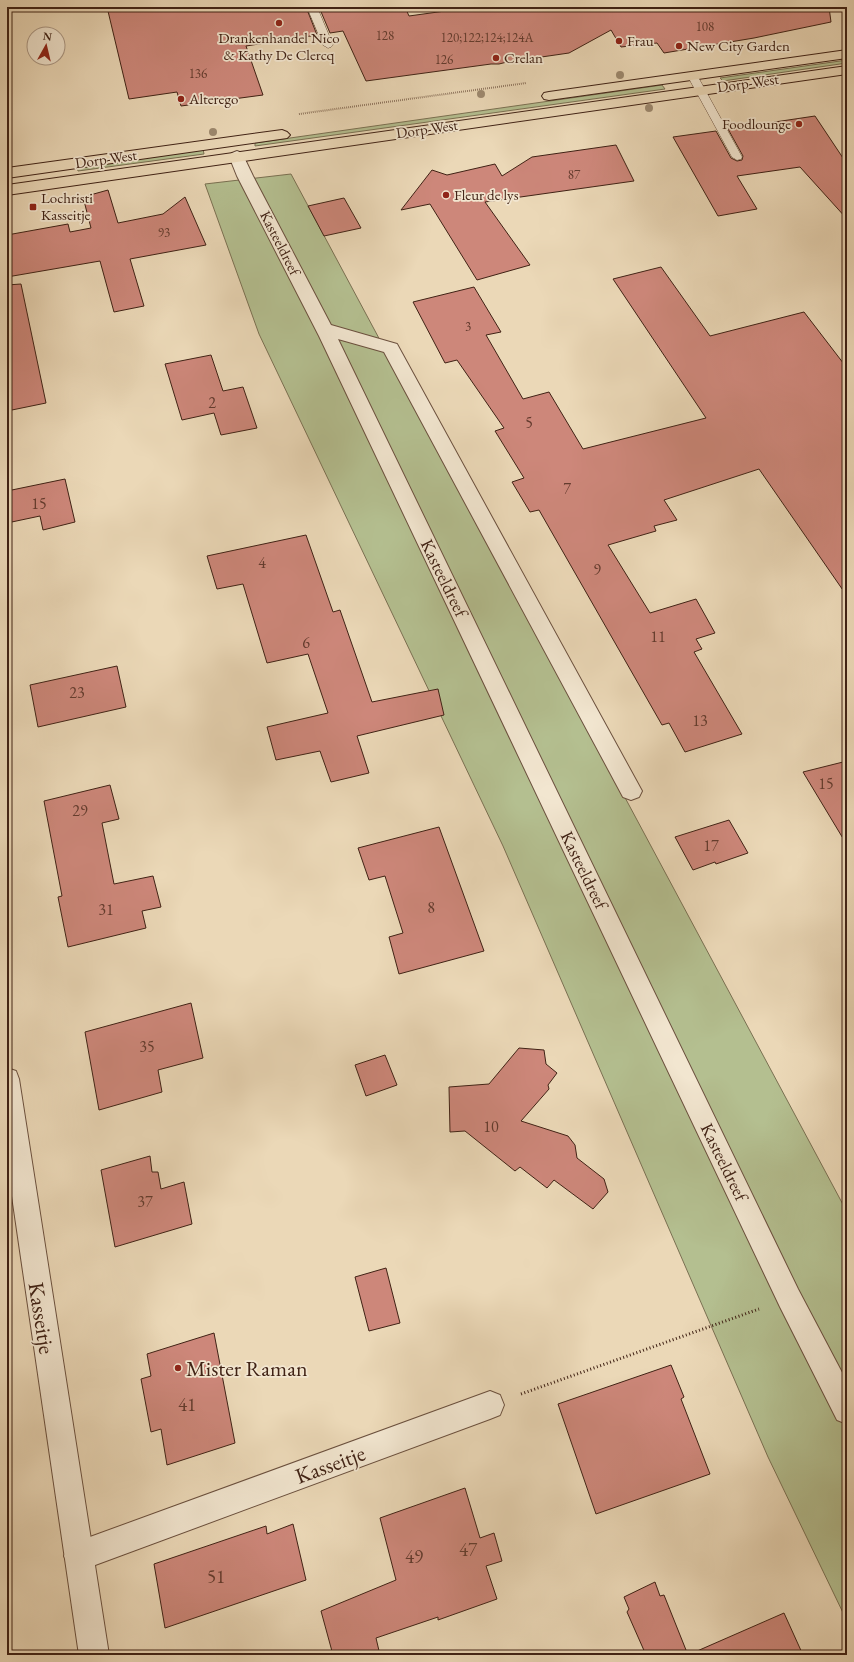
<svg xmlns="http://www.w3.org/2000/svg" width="854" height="1662" viewBox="0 0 854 1662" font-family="'EB Garamond',serif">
<rect width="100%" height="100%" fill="#ebd8b7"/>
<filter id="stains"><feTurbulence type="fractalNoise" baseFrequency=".005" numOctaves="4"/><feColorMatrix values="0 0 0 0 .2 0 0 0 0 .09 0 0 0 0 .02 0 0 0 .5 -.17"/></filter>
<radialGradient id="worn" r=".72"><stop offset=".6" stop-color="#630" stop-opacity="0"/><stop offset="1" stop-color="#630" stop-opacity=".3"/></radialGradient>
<path fill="#b4bf90" stroke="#7a7052" d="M847,60V63L723,81L720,78Z
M662,85L665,89L255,146V143Z
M203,149L204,154L78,171L77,167Z
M291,174L847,1212V1621L768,1457L503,846L259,334L205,184Z"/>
<path fill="#cd877a" stroke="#402215" d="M107,7H306L317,35L246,46L263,95L181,106L177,92L129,99Z
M319,7H405L409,16L474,7H829L831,22L754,38L664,53L657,43L621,47L611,30L569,53L507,62L499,64H491L366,81L343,31L330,33Z
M815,116L847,164V219L800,167L737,176L757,209L718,216L673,137L716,131L731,158L737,161L742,160L743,156L728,129Z
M616,145L634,181L485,202L530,265L477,280L430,204L401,210L432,170L447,175L495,164L502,176L532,157Z
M108,190L118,223L163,214L185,197L206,245L130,259L144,306L114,312L100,261L7,277V235L68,224L70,232L91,228L83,197Z
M344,198L361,228L324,236L308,206Z
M661,267L710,336L804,312L847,368V596L759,469L664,500L677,520L654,526L656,531L608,545L650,613L696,599L715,633L696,639L702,649L694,652L742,734L685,752L669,723L662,725L539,510L530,512L512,482L524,478L495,431L504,428L457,360L445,363L413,302L474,287L501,332L486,335L523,399L549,392L583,449L706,418L613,279Z
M21,284L46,403L7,411V285Z
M211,355L223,391L243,387L257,428L221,435L214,413L182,420L165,364Z
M65,479L75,522L43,530L40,516L7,523V491Z
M306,535L333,612L340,610L372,702L438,689L444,715L357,736L369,773L331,782L320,751L276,760L267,727L328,713L308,654L267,663L243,584L217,589L207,556Z
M117,666L126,707L38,727L30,685Z
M847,761V845L803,772Z
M110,785L119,819L102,823L114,884L153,876L161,907L142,911L146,928L68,947L58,897L62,896L44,801Z
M729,820L748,853L716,864L715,862L693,870L675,837Z
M439,827L484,951L399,974L389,937L403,933L385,876L369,880L358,848Z
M191,1003L203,1058L158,1070L162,1092L99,1110L85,1032Z
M519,1048L544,1050L546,1064L557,1073L548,1085L549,1089L521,1121L568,1136L575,1145L577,1158L604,1179L608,1192L593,1209L554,1180L547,1188L520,1167L515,1171L465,1131L450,1132L449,1087L489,1084Z
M385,1055L397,1085L366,1096L355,1065Z
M150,1156L152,1172H158L161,1189L184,1182L192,1224L115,1247L101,1170Z
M386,1268L400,1323L369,1331L355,1277Z
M214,1333L235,1443L167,1465L161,1429L151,1432L141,1379L151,1376L147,1354Z
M671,1365L684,1397L681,1399L710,1474L596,1514L558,1404Z
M465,1488L480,1538L494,1533L502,1561L486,1566L497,1599L438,1620V1617L376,1638L380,1655H333L321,1611L396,1580L380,1518Z
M293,1524L306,1580L165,1628L154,1564L266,1526L267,1534Z
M655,1582L660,1596L664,1595L688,1655L784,1613L803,1655H646L627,1612L629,1609L624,1597Z"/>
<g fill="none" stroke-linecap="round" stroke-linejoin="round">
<g stroke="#6b503e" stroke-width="1">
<path id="service" d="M307,7H317L333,45L331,47L328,48L323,45Z
M692,72L697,75L742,157L741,159L737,160L732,157L687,75Z"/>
</g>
<g stroke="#6b503e" stroke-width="2">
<path id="minor" d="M237,151L242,153L253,176L331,325L397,344L642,791L639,797L631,800L623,797L384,352L338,339L798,1289L847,1382V1424L837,1420L780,1307L319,336L237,176L229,156L232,153Z
M490,1391L500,1395L504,1405L500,1415L490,1419L79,1571L69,1566L64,1556L69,1546L79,1541Z"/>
</g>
<g stroke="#6b503e" stroke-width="2">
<path id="tertiary" d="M7,1068L16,1071L19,1079L109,1655H79L7,1162Z"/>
</g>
<g stroke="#402215" stroke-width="2">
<path id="primary" d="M847,50V58L549,100L544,99L542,96L544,93L549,92Z
M847,66V74L7,195V185Z
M282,130L287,132L290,135L287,138L7,178V168Z"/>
</g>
<path stroke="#402215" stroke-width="2" stroke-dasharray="0.5 1.5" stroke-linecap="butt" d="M299,114L526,83"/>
<path stroke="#402215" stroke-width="3" stroke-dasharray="1 2.5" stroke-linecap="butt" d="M521,1394L759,1309"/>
<use href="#service" fill="#f2e6d0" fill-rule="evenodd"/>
<use href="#minor" fill="#f2e6d0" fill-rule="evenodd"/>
<use href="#tertiary" fill="#f2e6d0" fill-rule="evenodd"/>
<use href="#primary" fill="#ebd8b7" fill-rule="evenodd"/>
</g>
<g fill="#9d896f">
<circle cx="620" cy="75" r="4"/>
<circle cx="481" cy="94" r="4"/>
<circle cx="649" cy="108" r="4"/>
<circle cx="213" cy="132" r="4"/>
</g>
<g fill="#8f2418" stroke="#f2e6d0" stroke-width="1.5">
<circle cx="279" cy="23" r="4"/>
<circle cx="619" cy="41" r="4"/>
<circle cx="679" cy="46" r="4"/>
<circle cx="496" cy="58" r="4"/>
<circle cx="181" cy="99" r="4"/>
<circle cx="799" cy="124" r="4"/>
<circle cx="446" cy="195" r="4"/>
<rect x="29" y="203" width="8" height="8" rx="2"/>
<circle cx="178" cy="1368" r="4"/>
</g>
<g text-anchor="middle" stroke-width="3.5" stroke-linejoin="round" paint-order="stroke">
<g font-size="13" fill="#633b2e">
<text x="705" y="31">108</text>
<text x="385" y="40">128</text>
<text x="487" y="42">120;122;124;124A</text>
<text x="444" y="64">126</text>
<text x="198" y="78">136</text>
<text x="574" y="179">87</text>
<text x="164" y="237">93</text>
<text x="468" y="331">3</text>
</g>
<g font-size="15" fill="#402215" stroke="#f2e6d0" text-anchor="start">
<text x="279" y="43" text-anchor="middle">Drankenhandel Nico<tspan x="279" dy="17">&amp; Kathy De Clercq</tspan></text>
<text x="627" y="46">Frau</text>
<text x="687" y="51">New City Garden</text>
<text x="504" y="63">Crelan</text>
<text x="189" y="104">Alterego</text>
<text x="791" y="129" text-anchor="end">Foodlounge</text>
<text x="454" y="200">Fleur de lys</text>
<text x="41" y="203">Lochristi<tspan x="41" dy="17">Kasseitje</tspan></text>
</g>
<g font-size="15" fill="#402215" stroke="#f2e6d0">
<text transform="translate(748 83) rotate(-8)" y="5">Dorp-West</text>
<text transform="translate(427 129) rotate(-8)" y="5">Dorp-West</text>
<text transform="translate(106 159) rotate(-8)" y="5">Dorp-West</text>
<text transform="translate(280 243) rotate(63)" y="5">Kasteeldreef</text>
</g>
<g font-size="16" fill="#633b2e">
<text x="212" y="408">2</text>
<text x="529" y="428">5</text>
<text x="567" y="494">7</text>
<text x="39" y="509">15</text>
<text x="262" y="568">4</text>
<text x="597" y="575">9</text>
<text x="658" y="642">11</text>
<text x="306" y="648">6</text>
<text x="77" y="698">23</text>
<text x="700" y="726">13</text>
<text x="826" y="789">15</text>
<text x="80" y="816">29</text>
<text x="711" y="851">17</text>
<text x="431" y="913">8</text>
<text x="106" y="915">31</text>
<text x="147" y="1052">35</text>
<text x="491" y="1132">10</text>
<text x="145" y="1207">37</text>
</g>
<g font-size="18" fill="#402215" stroke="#f2e6d0">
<text transform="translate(444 578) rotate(64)" y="6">Kasteeldreef</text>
<text transform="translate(584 870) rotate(64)" y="6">Kasteeldreef</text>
<text transform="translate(724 1162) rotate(64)" y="6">Kasteeldreef</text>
</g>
<g font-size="19" fill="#633b2e">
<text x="187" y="1411">41</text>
<text x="468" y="1556">47</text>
<text x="414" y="1563">49</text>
<text x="216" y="1583">51</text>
</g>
<g font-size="22" fill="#402215" stroke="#f2e6d0">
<text transform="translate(42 1318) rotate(81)" y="8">Kasseitje</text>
<text transform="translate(330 1464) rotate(-20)" y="8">Kasseitje</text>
</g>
<g font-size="22" fill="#402215" stroke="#f2e6d0" text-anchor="start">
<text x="186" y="1376">Mister Raman</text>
</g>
</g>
<rect width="854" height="1662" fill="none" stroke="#ebd8b7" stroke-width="24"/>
<rect x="8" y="8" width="838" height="1646" fill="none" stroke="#402215" stroke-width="2"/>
<rect x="12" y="12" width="830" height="1638" fill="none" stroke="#402215"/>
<g transform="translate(46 46) rotate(8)"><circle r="19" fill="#f2e6d0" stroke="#ab9885"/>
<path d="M0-3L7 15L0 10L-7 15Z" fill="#8f2418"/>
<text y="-6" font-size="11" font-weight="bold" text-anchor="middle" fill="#402215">N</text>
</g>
<rect width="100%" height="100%" filter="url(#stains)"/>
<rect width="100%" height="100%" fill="url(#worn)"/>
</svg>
